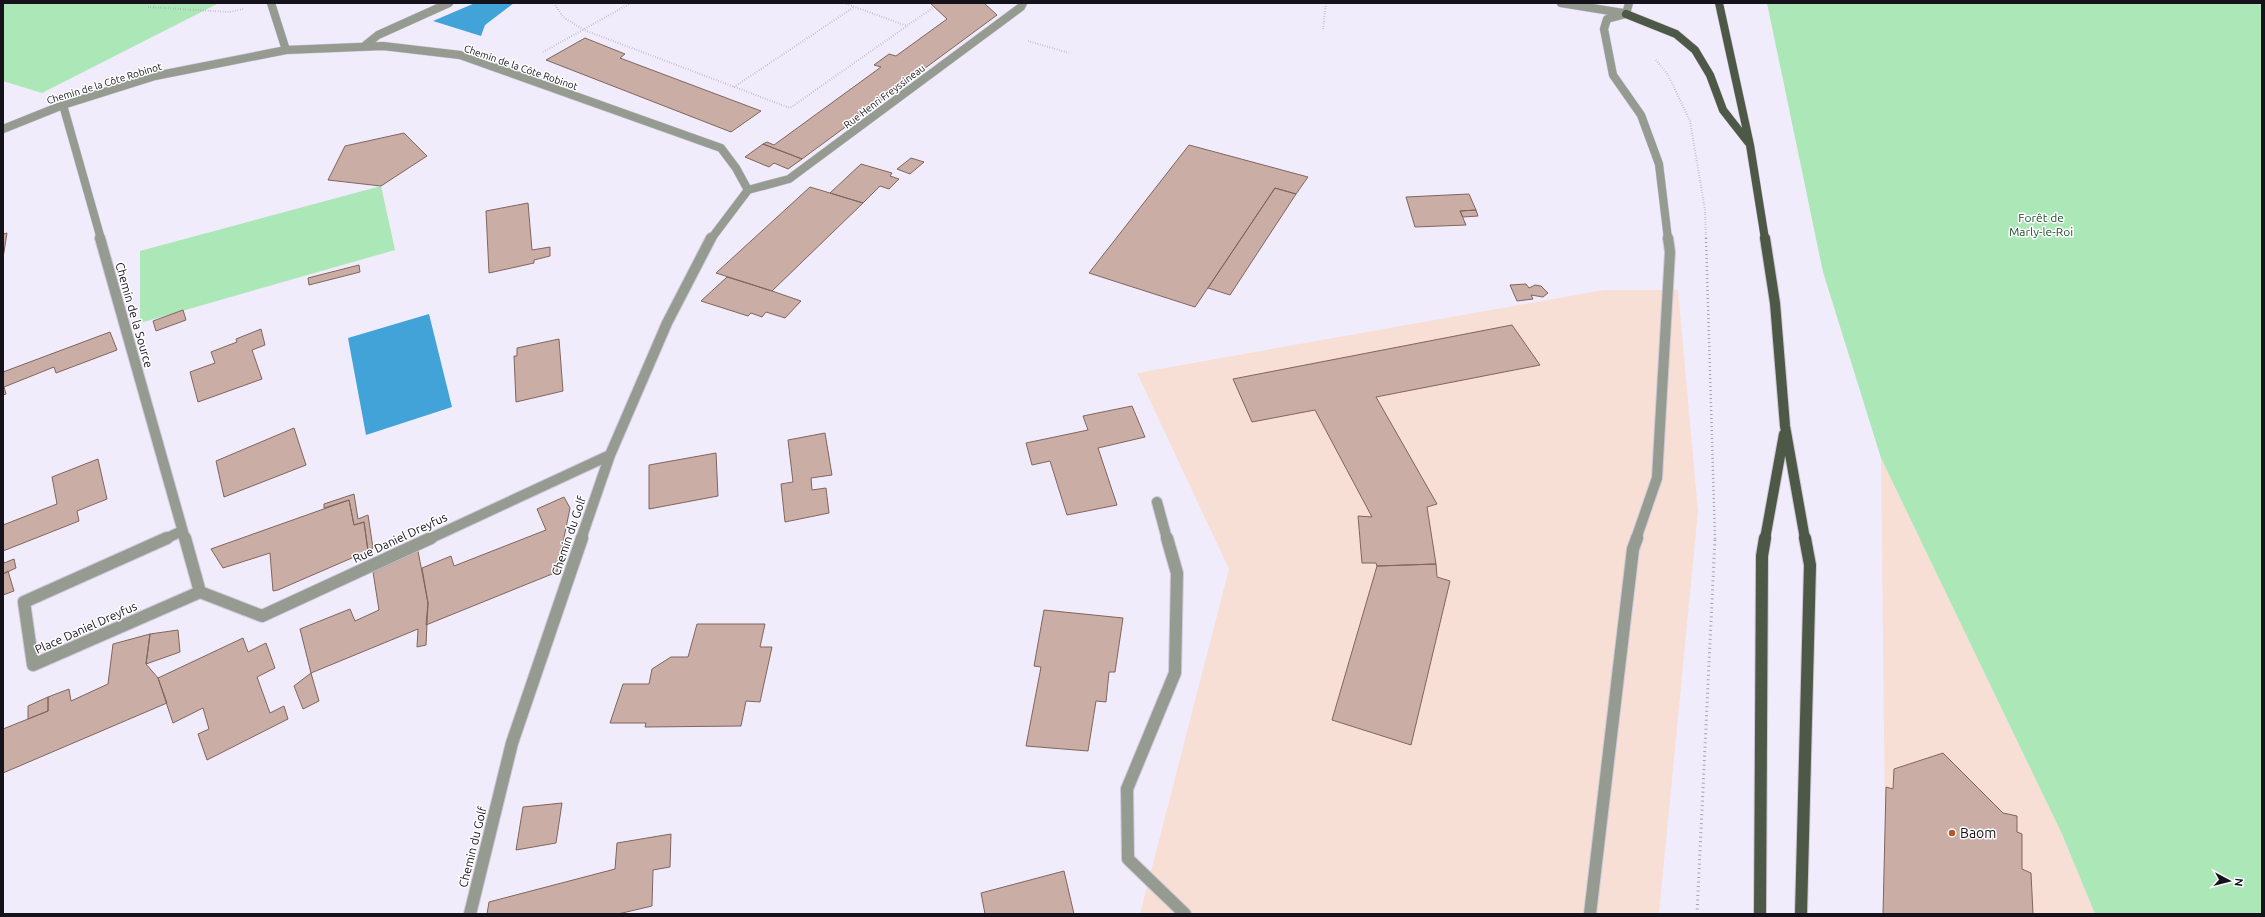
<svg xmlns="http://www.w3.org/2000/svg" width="2265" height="917" viewBox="0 0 2265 917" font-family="Ubuntu,sans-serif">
<rect width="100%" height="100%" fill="#f1ecfc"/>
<path fill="#f7dfd5" d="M1604,290H1678L1698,511L1659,914H1140L1229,569L1137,373Z
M1881,458L2062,834L2095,914H1886Z"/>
<path fill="#abe7b7" d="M3,3H219L42,93L3,81Z
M1767,3H2262V914H2095L2062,834L1881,458L1823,272Z
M381,186L395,250L140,323V251Z"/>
<path fill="#42a3d8" d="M475,3H514L485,25L481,36L433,21Z
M429,314L452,407L366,435L348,338Z"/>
<path fill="#caada5" stroke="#80655e" d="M930,3H984L997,15L802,159L763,144L767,142L774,145L881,67L874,65L889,54L896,56L947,19Z
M585,38L625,54L620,58L761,111L731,132L546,60Z
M404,133L427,156L381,186L328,180L345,146Z
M763,144L802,159L788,169L774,163L769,167L745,157Z
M1189,145L1308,177L1296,194L1275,188L1195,307L1089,273Z
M911,158L924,162L910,174L897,169Z
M861,164L892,173L890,176L899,179L889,189L880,186L863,203L830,193Z
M810,187L863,203L772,291L716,273Z
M1275,188L1296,194L1230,295L1208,288Z
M1469,194L1476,210L1460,211L1466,225L1415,227L1406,197Z
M528,203L532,250L550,247V256L534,260V263L489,273L486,211Z
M1476,210L1478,216L1463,217L1460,211Z
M7,233L3,258V234Z
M359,265L360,272L309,285L308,278Z
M727,277L772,291L801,301L785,318L766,312L762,317L751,313L748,316L701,301Z
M1526,284L1529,288L1535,285L1541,286L1548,293L1543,297L1531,295L1533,299L1517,301L1510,285Z
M183,310L186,320L156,331L153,321Z
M1512,325L1540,365L1376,397L1437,504L1427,507L1436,564L1377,566L1376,563H1362L1358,516L1372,517L1315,410L1252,422L1233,379Z
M261,329L265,345L252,350L262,379L198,402L190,372L215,363L211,352L237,342L236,339Z
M110,332L117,350L56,373L54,367L4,387L6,394L3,395V372Z
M559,339L563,391L516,402L514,356H517V348Z
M1132,406L1145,437L1098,448L1117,505L1067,515L1050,461L1032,465L1026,443L1088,430L1083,416Z
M294,428L306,465L224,497L216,461Z
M825,433L832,475L811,478L812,490L826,488L829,513L785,522L781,484L793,482L788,440Z
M716,453L718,496L649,509V465Z
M98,459L107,499L77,511L79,521L3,551V525L57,504L52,477Z
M354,494L358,519L368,515L373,548L368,551L364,522L354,525L349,500L324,508V504Z
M564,497L570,508L557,572L426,625L428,603L422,568L451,556L454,566L546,530L537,509Z
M349,500L354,525L364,522L368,551L278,590L273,591L270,553L223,568L211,549Z
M418,551L428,603L426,645L417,647L418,629L311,673L300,629L350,609L355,621L379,610L373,572Z
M3,559L4,563L14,559L16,568L3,574Z
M1436,564L1437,577L1450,581L1411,745L1332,720L1377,566Z
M8,571L14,591L3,595V574Z
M1044,610L1123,618L1115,672H1109L1106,702L1096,701L1088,751L1026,746L1041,667L1034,666Z
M697,624H765L760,647H772L760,702L746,701L741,726L645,727L646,723H610L623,684H649L652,669L671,657H688Z
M178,630L180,652L146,664L150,634Z
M150,634L146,664L158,678L167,703L3,773V729L48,711V697L69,689L71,701L108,684L113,644Z
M243,638L248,652L266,643L275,668L257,677L270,713L284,706L288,719L207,760L198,734L209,729L203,708L173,723L158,678Z
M311,673L319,701L303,709L294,686Z
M48,697V711L28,719V706Z
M1943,753L2003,813L2017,816V832L2022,834V869L2031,873L2033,914H1883L1886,787L1893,789L1894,769Z
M562,803L556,843L516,850L523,807Z
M671,834L670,867L653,870L652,906L618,914H487L489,902L615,869L617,843Z
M1064,871L1074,914H985L981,893Z"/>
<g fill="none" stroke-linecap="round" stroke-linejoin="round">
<g stroke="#cec9d8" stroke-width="9">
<path id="minor-far2" d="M271,3L286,50
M1561,3L1623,13
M1626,14L1629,3
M1626,14L1607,19L1604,29L1613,75L1641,115L1659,164L1668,239
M363,47L378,35L449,3
M63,105L101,239
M3,129L63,105L155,76L286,50L383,46L460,55L721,148L736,168L748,190
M748,190L789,179L1021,7L1023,3
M711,239L748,190"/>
</g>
<g stroke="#cec9d8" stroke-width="12">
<path id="minor-far1" d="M100,238L185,539
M1157,502L1167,539
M165,539L182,531
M429,539L610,455
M581,539L610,455L667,323L711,238
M1636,539L1657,478L1670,252L1668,238"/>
</g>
<g stroke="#cec9d8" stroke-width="14">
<path id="minor" d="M167,538L24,602L33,665L200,592L185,538
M1167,538L1177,573L1175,673L1127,789L1128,859L1185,914
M200,592L262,616L431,538
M470,914L512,743L582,538
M1590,914L1633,549L1637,538"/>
</g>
<g stroke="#cec9d8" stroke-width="9">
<path id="major-far2" d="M1719,3L1750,145L1765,239
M1626,14L1676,34L1695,50L1710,75L1723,110L1748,142"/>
</g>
<g stroke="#cec9d8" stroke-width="12">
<path id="major-far1" d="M1765,238L1775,303L1785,426L1805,539
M1765,539L1784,434"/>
</g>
<g stroke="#cec9d8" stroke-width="14">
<path id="major" d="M1760,914L1762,556L1765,538
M1801,914L1810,565L1805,538"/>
</g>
<path stroke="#a6a1af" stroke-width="2" stroke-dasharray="0.5 2" stroke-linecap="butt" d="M554,3L563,17L584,30L790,108L934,7
M844,3L907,26
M148,7L229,12L243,9
M1323,29L1326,3
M1028,41L1069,53
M543,52L631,3
M1656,60L1668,75L1690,121L1705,210L1706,239
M734,87L854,7"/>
<path stroke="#a6a1af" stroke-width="2.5" stroke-dasharray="1 3" stroke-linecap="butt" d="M1706,238L1715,539"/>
<path stroke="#a6a1af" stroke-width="3" stroke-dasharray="1 3.5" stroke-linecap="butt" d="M1697,914L1715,538"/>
<use href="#minor-far2" stroke="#969b91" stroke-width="8"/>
<use href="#minor-far1" stroke="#969b91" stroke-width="10"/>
<use href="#minor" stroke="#969b91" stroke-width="12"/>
<use href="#major-far2" stroke="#4e5846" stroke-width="8"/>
<use href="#major-far1" stroke="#4e5846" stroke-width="10"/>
<use href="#major" stroke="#4e5846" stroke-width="12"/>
</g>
<circle fill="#bb5724" stroke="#fff" stroke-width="1.5" cx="1952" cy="833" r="4"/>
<g text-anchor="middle" stroke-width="3" stroke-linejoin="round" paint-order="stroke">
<g font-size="10" fill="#15121b" stroke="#fff">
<text transform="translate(521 67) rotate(19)" y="4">Chemin de la Côte Robinot</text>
<text transform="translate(104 83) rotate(-17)" y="4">Chemin de la Côte Robinot</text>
<text transform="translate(884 96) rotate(-37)" y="4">Rue Henri Freyssineau</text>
</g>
<g font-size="12" fill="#144f27" stroke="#fff">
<text x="2041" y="222">Forêt de<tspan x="2041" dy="14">Marly-le-Roi</tspan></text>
</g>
<g font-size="12" fill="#15121b" stroke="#fff">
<text transform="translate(134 315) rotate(74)" y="4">Chemin de la Source</text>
<text transform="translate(569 536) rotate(-71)" y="4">Chemin du Golf</text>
<text transform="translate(400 538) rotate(-25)" y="4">Rue Daniel Dreyfus</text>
<text transform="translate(86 628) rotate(-24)" y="4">Place Daniel Dreyfus</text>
<text transform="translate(473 847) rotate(-76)" y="4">Chemin du Golf</text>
</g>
<g font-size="14" fill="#15121b" stroke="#fff" text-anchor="start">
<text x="1960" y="838">Baom</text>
</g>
</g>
<rect width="2265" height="917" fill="none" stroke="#15121b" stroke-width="8"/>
<g transform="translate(2229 881) rotate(97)" stroke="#ffffff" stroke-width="3" paint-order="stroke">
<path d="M0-3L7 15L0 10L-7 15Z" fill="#15121b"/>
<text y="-6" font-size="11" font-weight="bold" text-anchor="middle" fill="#15121b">N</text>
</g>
</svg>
